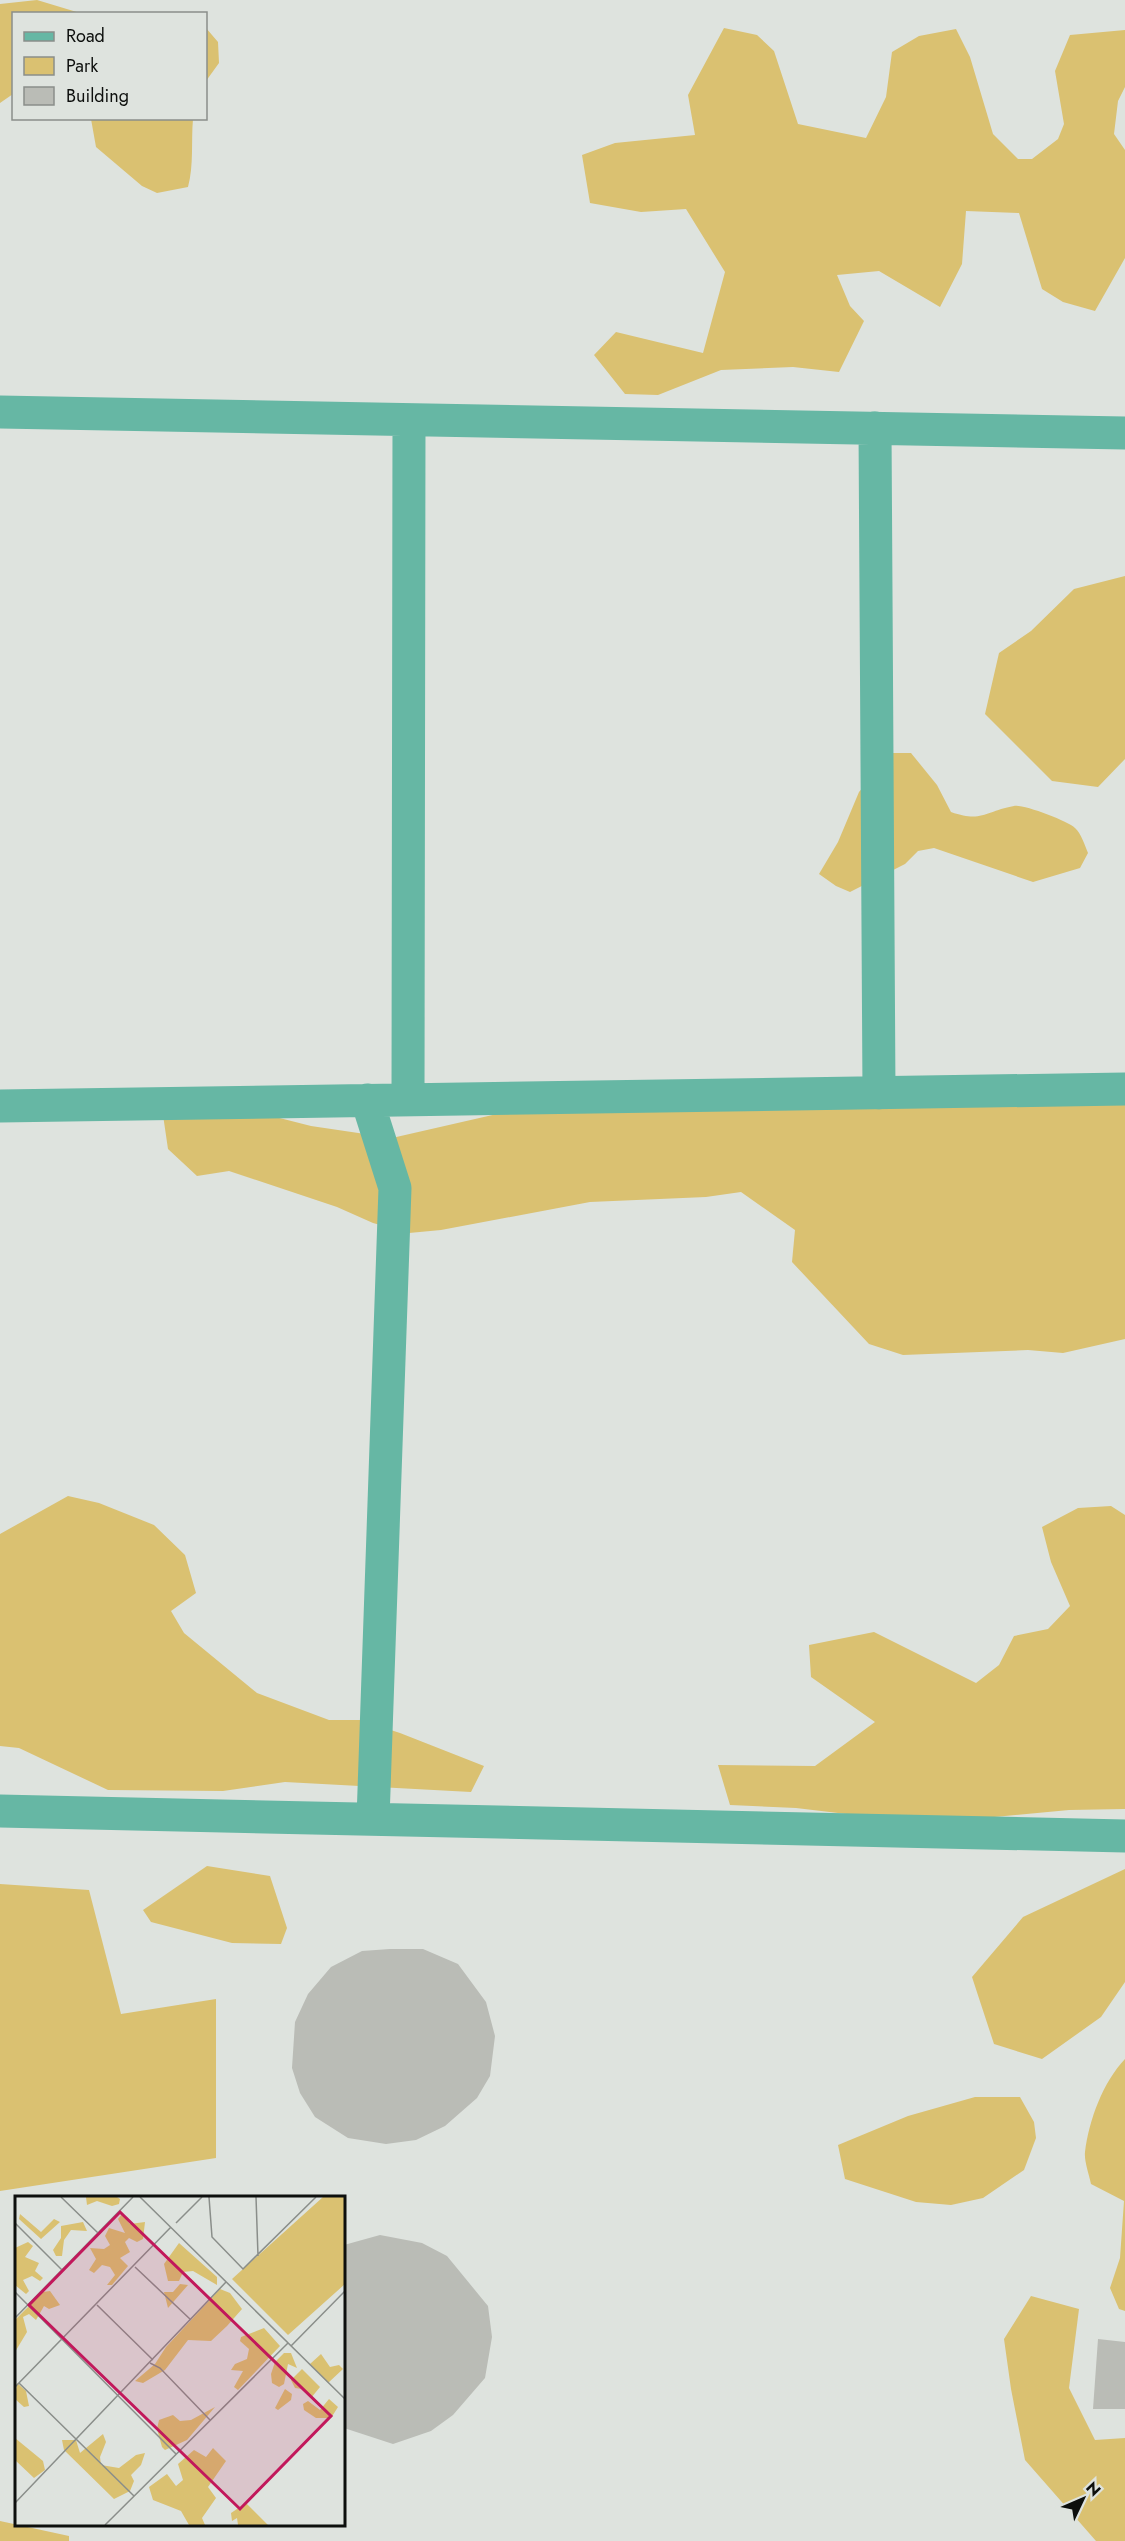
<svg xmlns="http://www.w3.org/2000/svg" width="1125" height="2541" viewBox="0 0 1125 2541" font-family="Jost,sans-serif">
<rect width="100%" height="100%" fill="#dee3de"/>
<path fill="#dac171" d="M37,0L80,13L14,14L13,94L0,103V4Z
M206,28L218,42L219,63L206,81Z
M724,28L757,35L774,51L798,124L866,138L886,97L892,52L919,36L956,29L970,57L993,134L1018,159H1032L1058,139L1064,124L1055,71L1070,35L1125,30V87L1118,101L1114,134L1125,150V258L1095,311L1063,302L1042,289L1019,213L966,211L962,264L940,307L879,271L837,275L850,306L864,321L839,372L793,367L721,370L658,395L625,394L594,355L616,332L703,353L725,272L686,209L641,212L590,203L582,155L615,143L695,135L688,95Z
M91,119H193C191,141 194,165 188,187L157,193L142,186L96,147Z
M1125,576V759L1098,787L1052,781L985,714L999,653L1031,631L1074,589Z
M893,753H911L937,785L951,812C982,823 986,811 1014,806C1023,804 1068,821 1075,828C1081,833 1085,846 1088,853L1080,868L1033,882L934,848L918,851L905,864L850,892L836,886L819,874L838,842L859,792Z
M1125,1091V1339L1063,1353L1028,1350L903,1355L869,1344L792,1262L795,1230L741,1192L706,1197L590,1202L441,1230L409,1233L373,1223L337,1207L229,1171L197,1176L168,1149L163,1115L248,1110L311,1126L392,1138L558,1100Z
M68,1496L99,1503L154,1525L185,1555L196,1593L171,1611L184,1633L257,1693L329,1720H360L400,1733L484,1766L471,1792L285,1782L223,1791L108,1790L19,1748L0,1746V1534Z
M1111,1506L1125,1515V1809L1069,1810L911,1825L880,1818L796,1808L730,1805L718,1765L815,1766L875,1722L811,1677L809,1645L874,1632L976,1683L999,1665L1014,1636L1048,1629L1070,1606L1051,1562L1042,1527L1078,1508Z
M207,1866L270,1876L287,1928L281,1944L232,1943L151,1922L143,1910Z
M1125,1869V1982L1101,2017L1042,2059L994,2044L972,1977L1023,1917Z
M0,1884L89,1890L121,2014L216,1999V2158L0,2191Z
M1125,2059V2311L1119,2309L1110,2288L1120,2258L1124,2201L1091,2184C1089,2174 1084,2161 1085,2152C1089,2120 1103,2082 1125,2059Z
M975,2097H1020L1034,2122L1036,2138L1024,2170L983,2198L951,2205L916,2202L845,2179L838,2145L908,2116Z
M1031,2296L1079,2309L1069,2388L1095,2440L1125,2438V2541H1096L1025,2460L1011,2389L1004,2339Z
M0,2521L69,2536V2541H0Z"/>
<path fill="#babcb6" d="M390,1949H423L458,1964L486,2002L495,2036L490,2076L477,2098L445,2126L416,2140L386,2144L348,2138L315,2117L300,2093L292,2068L295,2022L308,1994L331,1967L362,1951Z
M380,2235L422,2243L447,2256L488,2306L492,2337L485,2378L453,2415L431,2431L393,2444L344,2428V2245Z
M1098,2339L1125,2342V2409H1093Z"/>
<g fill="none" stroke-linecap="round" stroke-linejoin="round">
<path stroke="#66b7a4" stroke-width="33" d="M0,412L1125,433
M875,428L879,1093
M367,1100L395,1188L373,1819
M408,1100L409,420
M0,1106L1125,1089
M0,1811L1125,1836"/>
</g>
<g transform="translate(15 2196)">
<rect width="330" height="330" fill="#dee3de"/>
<path d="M71,1H102L105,3L104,8L97,10L82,5L72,9ZM308,1H330V88L273,139L217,83ZM5,18L26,36L39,23L45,26L26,43L4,23ZM107,18L115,28L130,26L128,43L122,46L114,42L110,46L115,56L105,62L113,70L97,89H92L100,79L95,71L87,69L79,77L74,74L81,63L75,52L89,53L95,49L90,40L94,32L110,37L103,23ZM68,26L72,35L56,34L49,44L47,60H41L38,54L46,42V30ZM13,46L18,50L10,61L24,67L20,75L28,82L25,85L17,80L8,84L14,95L11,98L0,89V52ZM164,47L202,81V89L178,75L168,76L164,85H153L149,68ZM165,88L173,89L153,112L149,96H158ZM205,93L215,97L227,113L212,130L196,145L173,144L150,174L128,187L120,185L140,168L151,151ZM35,95L45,109L34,113L29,110L21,124L14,118L8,121L12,136L0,156V124L28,96ZM249,132L265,150L223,194L219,191L228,175L216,174L220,168L232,163L234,153L225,145L226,141ZM269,157H276L282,172L273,168L269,188L264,191L257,187L256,178L260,166ZM306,158L315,171L324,169L328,173L313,187L295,168ZM287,173L305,191L296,202L287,193L280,192L276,184ZM2,187L11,195L14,210L9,211L0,203ZM270,193L277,198L276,204L263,214L260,212ZM314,203L323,211L316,222H301L289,214L288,208L293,205L305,214ZM200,211L172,244L150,254L147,251L142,233L144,224L158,219L165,225L176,224ZM88,238L91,246L85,261L86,269L104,272L121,259L130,257L126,269L116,279L119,285L115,295L99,303L49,254L47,244H61L65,257ZM0,242L28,265L30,274L19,282L0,264ZM198,252L211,265L193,291L201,302L187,322L190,329H174L166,315L138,304L134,291L152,278L161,290L168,284L163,268L179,254L191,261ZM231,307L253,329H223L222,322L217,325L216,317Z" fill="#dac171"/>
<path fill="none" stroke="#8a8e8a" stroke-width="1.5" d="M46,1L83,37M125,1L330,203M194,1L197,41L228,73L301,1M241,1L243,60M0,27L47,74M161,27L187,1M120,71L176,124M0,96L161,258M82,109L138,164M0,122L118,1M276,150L330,95M135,167L145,172L195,224M4,187L119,300M0,191L156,31M0,307L211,86M90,329L273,147"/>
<path fill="#c2185b" fill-opacity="0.15" stroke="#c2185b" stroke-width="3" d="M105,16L316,220L225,313L14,109Z"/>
<rect width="330" height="330" fill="none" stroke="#0d0f0d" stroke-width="3"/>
</g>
<rect x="12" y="12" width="195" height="108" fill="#dee3de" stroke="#8a8e8a" stroke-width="1.5"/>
<rect x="24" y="32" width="30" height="9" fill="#66b7a4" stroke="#8a8e8a" stroke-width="1.5"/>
<text x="66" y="42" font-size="18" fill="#0d0f0d">Road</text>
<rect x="24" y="57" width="30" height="18" fill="#dac171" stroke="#8a8e8a" stroke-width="1.5"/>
<text x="66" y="72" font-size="18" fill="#0d0f0d">Park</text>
<rect x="24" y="87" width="30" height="18" fill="#babcb6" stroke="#8a8e8a" stroke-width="1.5"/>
<text x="66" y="102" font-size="18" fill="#0d0f0d">Building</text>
<g transform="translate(1083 2499) rotate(46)" stroke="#dee3de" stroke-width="4.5" paint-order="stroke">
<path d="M0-4.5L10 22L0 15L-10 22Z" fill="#0d0f0d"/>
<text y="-9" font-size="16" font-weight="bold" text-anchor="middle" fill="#0d0f0d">N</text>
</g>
</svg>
